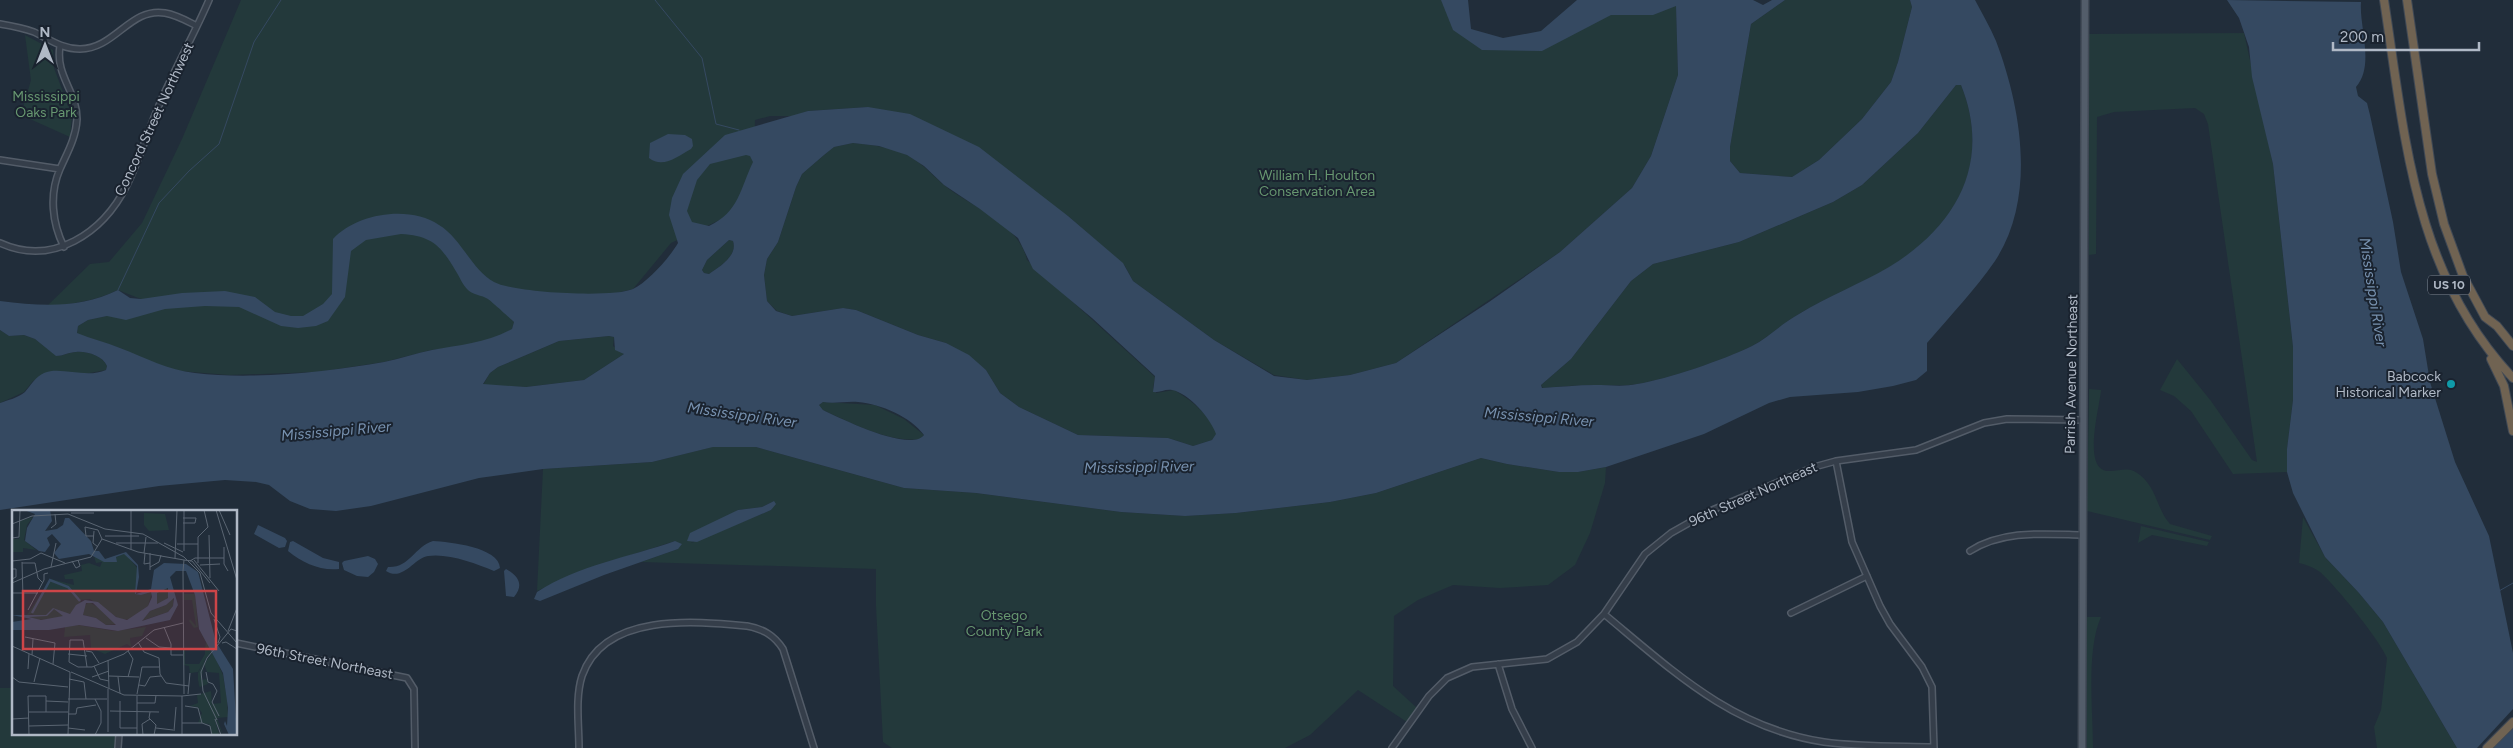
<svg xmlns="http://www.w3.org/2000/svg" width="2513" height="748" viewBox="0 0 2513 748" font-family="Figtree,sans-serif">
<rect width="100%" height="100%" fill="#212d3a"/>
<path fill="#23393b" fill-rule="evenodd" d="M241,0H1458L1469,32L1503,41H1548L1600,15L1676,5L1678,75L1651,156L1632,188L1560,252L1396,363L1350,375L1307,380L1274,375L1214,340L1133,281L1125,266L1068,216L868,107L808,111L795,116H770L755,120L754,162L736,205L726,217L671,243L633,289L511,319L514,322L512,329L498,337L461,347L431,350L384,362L317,372L229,375L167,370L120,348L77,334L78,326L88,320L148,307L141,299L118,290C95,301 71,304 46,307L90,264L109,262L142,223L182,139Z
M1785,0H1910L1912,7L1898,62L1891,82L1862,119L1819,160L1792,177L1740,173L1730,161V147L1751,24Z
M2244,33L2273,164L2293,347V400L2287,449V472L2233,474L2191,411L2174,396L2160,390L2177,359L2211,401L2252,460L2257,462L2208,124L2204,114L2195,108L2114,112L2097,117L2096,254L2089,255V34Z
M25,35L53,50L54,68L72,116L70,137L21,115L31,80Z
M1956,85H1961C1992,162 1958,225 1890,267C1861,284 1828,296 1799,314C1783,323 1769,337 1752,346C1724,360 1668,379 1637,384C1626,386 1614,385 1603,385C1582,385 1563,386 1543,388L1541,385L1571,359L1631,281L1653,264L1739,242L1833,202L1862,185L1918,133Z
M853,143C872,145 892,147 909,156C923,164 932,175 944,185C972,208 1018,222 1027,260L1155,377L1153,388L1156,393L1174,390C1191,400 1210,415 1217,434L1212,440L1193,446L1168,438L1078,435L1019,407L1000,393L986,370L946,343L918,335L856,310L843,308L792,316L777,311L767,301L764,275L767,259L778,242L796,187L802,174L824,155L834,147Z
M729,240L733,241C738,256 719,267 709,274L704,273L702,270L707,260Z
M0,330L9,336L24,335L35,339L57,356C63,356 69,352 76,352C87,351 103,356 107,366L106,370L84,374L56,372L33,381L24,392L0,403Z
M609,336L614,337L613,346L624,354L584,380L526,387L483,385L490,373L498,367L559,341Z
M2089,389L2101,390C2100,406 2082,468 2107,471C2121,472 2127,465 2140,475C2157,488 2157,510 2170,524L2212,536L2210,540L2087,511Z
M823,402L875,405L904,419L924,435L920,439C889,443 851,423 823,410L819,405Z
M735,445L756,447L904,488L976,493L1121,512L1185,516L1236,513L1330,502L1376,493L1481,458L1507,464L1559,472H1578L1606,467L1605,483L1590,533L1575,565L1548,585L1500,588L1453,585L1418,600L1394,616L1393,686L1417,708L1407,722L1358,690L1310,735L1285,748H892L883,742L876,606V569L641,562L678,549L675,541L587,569L537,591L543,469L652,462L712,447ZM774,501L771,510L691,543L738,510L762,507Z
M2303,517L2325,557L2359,593L2383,622L2457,748H2377L2374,727L2381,710L2387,658C2380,640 2335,585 2320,572C2313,567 2307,565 2299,563Z
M2141,526L2209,542L2207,546L2152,535L2138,543Z
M2087,617H2101C2086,650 2093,711 2093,748H2087Z
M0,688H14V734H116V748H0Z"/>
<path fill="#354961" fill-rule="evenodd" d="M1441,0H1468L1471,29L1503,38L1541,31L1577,0H1753L1763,5L1772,0H1785L1751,24L1730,147V161L1740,173L1792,177L1819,160L1862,119L1891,82L1898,62L1912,7L1910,0H1975C1982,13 1990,27 1996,41C2021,107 2037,197 1995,261C1975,290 1950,316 1927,343V371L1916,380L1893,386L1858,392L1790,397L1769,403L1704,434L1606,467L1578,472H1559L1507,464L1481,458L1376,493L1330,502L1236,513L1185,516L1121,512L976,493L904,488L756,447H713L652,462L543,469L479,478L371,506L336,511L310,509L290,501L269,485L256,482L225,480L159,486L0,510V403C8,400 18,398 25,392C31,385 35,377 44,373C61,366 86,379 106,370L107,366C103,356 87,351 76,352C69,352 63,356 56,356L35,339L24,335L9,336L0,330V301C41,306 80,309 118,290L130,298L141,299L182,293L225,291L255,297L275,312L291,316H303L323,304L332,294L333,239C357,213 410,205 439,225C461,238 471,269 494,282C514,293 613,298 633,289C648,282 670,257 678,243L669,215L672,198L683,174L725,135L808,111L868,107L910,114L979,147L1068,216L1123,263L1133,281L1214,340L1274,376L1307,380L1350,375L1396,363L1489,302L1560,252L1632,188L1651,156L1678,75L1676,6L1653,15H1611L1542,51L1482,50L1453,30ZM1956,85H1961C1992,162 1957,226 1889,267C1860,284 1828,296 1799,314C1782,323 1768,338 1752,346C1723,360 1668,379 1637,384C1624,387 1609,385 1595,385C1577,385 1560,387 1542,388L1541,385L1571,359L1631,281L1653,264L1739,242L1833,202L1862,185L1918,133ZM853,143L879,146L907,155L924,166L944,185L980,209L1018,238L1033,269L1092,318L1155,376L1153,392C1159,393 1165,389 1172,390C1189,393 1211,419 1216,434L1212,440L1193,446L1168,438L1078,435L1019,407L1000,393L986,370L969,355L946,343L918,335L856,310L843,308L792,316L776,311L767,301L764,275L767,259L778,242L796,187L802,174L824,155L834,147ZM746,155L750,156L753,162C740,189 739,212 709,226L692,222L687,211L697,180L710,164ZM401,234C433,236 441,246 457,273C460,278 463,285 467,289C472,295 482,295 488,299C491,301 512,320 514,322L512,329C486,343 460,345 432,350C416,353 400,359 384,362C328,372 252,380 195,373C168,370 146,358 120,348C106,342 91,339 77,333L78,326L88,320L107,316L126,320L165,309L205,306L239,307L281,326L298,328L316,326L328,321L345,297L351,251L366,240ZM729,240L733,241C738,256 719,267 709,274L704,273L702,270L707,260ZM609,336L614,337L615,350L624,354L584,380L526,387L483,384L490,373L498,367L559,341ZM823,402C835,404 846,401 858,402C881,404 911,417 924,435C910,453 840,418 823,410L819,405Z
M2227,0L2361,2C2359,27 2375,65 2356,87L2358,96L2367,103L2370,115L2393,222L2401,272L2423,339L2430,382L2455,462L2489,536L2513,653V748H2457L2383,622L2359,593L2325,557L2293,493L2287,472V449L2293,400V347L2273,164L2252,77L2249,47L2239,18Z
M668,134L685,135L692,139L693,146L691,149C678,156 663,169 649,158L650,143Z
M774,501L776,504L771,510L697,542L687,541L690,533L738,510L762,507Z
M258,525L285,538L287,541L285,547L279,548L254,534Z
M293,541L323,558L339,562V569C320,571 303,563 288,551L290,542Z
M433,541C449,542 499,547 500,568L494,571C475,563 448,553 428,556C414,558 403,582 386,571L388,567C410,568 414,547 433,541Z
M675,541L682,544L678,549L604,575L540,601L534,599L537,592C578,565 630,557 675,541Z
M368,556L375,559L378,564L374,572L368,577L357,576L344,570L342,563L344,561Z
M506,569C519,576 524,585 514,597L506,596L504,571Z"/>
<path fill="#212d3a" d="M2513,709V728L2493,748H2477Z"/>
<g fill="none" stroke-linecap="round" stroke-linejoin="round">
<path stroke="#354961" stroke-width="1" d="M655,0L702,58L716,124L739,130
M118,290L159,203L189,171L219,144L254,42L281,0
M2499,591L2513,583"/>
<g stroke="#535c68" stroke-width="8">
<path id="minor" d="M0,24C12,26 23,28 34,32C49,39 62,49 80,49C115,49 130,7 165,13C177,15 187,21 197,26
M60,46C55,76 77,91 77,119C76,138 67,153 60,169C49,194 52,223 64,247
M0,160L60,169
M0,243C53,267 103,233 127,185C140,158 148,130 160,103C175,68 194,35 209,0
M1836,461L1852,542L1880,606L1890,624L1922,667L1932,687L1934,748
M1970,551C2003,530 2043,534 2081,535
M1791,613L1867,576
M1604,614C1673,671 1732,728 1824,742C1860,747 1897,746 1934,747
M236,643L407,678L414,689L415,748
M1498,664L1512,709L1532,748
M118,748L119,734
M579,748C579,725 575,698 582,676C604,612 695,621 747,626C763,629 774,635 783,649L814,748
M1392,748L1429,696L1447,678L1472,667L1547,659L1577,642L1604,614L1645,554L1671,533L1710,511L1814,467L1836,461L1916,450L1984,423L2007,419L2082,420"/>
</g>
<g stroke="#414a56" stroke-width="9">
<path id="major" d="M2082,748L2085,0"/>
</g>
<g stroke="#404955" stroke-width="10">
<path id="highway" d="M2384,0C2405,136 2413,273 2513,378
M2407,0L2432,174L2444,224L2463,276L2485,317L2497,326L2513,346
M2491,359L2504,386L2513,431
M2487,748L2513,722"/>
</g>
<use href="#minor" stroke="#353e4a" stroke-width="5"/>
<use href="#major" stroke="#535d6a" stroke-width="6"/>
<use href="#highway" stroke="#706352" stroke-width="8"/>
</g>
<circle fill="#0f9aa8" stroke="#1a232f" stroke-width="2" cx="2451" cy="384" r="5"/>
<g text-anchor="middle" stroke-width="4" stroke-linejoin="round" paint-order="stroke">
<rect fill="#1a232f" stroke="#838c99" stroke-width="1" x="2428" y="275.5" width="42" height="19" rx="4"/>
<g font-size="12" font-weight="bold" fill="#b0b9c6">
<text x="2449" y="289">US 10</text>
</g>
<g font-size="14" fill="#679770" stroke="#1a232f">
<text x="46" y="101">Mississippi<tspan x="46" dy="16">Oaks Park</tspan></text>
<text x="1317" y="180">William H. Houlton<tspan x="1317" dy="16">Conservation Area</tspan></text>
<text x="1004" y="620">Otsego<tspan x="1004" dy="16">County Park</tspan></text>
</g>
<g font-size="14" fill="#b0b9c6" stroke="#1a232f">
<text transform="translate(154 119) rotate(-65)" y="5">Concord Street Northwest</text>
<text transform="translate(2071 374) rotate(-89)" y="5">Parrish Avenue Northeast</text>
<text transform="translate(1753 494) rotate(-24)" y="5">96th Street Northeast</text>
<text transform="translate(325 661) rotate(11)" y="5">96th Street Northeast</text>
</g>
<g font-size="14" fill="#b0b9c6" stroke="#1a232f" text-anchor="end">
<text x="2441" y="381">Babcock<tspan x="2441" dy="16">Historical Marker</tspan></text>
</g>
<g font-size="15" font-style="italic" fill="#7791af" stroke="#1a232f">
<text transform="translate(2373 292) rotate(81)" y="5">Mississippi River</text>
<text transform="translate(742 415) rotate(8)" y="5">Mississippi River</text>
<text transform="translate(1539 417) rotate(5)" y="5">Mississippi River</text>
<text transform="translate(336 431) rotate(-5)" y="5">Mississippi River</text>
<text transform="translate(1139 467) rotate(-1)" y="5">Mississippi River</text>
</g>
</g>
<g transform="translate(12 510)">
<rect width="225" height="225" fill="#212d3a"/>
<path d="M132,3L153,4L157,20L137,21L132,15ZM21,7L15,15L12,30L24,40L11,38V42H0V29H7V11ZM113,43L126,59L124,84L140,82L136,96L118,109L109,110L78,89L69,90L68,97L60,103L47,108L26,110L17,107L22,104L15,105L39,69L62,75L61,69H53L52,65L70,61L69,55L77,53L88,57L90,52L84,53L82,46L98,50ZM152,67L157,86L151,93L145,94L144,76ZM171,84H183L186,117L182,118L177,111L178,109L184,116L180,90H172ZM161,88V96L156,102L129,111L138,101L154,95ZM77,92L89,99L104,114L94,115L84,108L71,105L72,96ZM66,115L102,121L134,117L130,126L118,128L119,137L115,134L93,144L79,138L78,125L52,127L53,117ZM188,121L201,141L193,150L189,170L195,169L196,174L188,177L186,172L189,182L186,170V163L196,144L186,162L178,163L177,156L171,155L172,140L193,139L194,132ZM173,140H193V144L187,154H173ZM201,142L211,165L215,189L216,207L205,208L211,225L203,210L207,224H200L197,214L186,213L190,203L186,197L178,196L186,193L185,185L199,181L200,194L209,193L207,163L195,162L192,154Z" fill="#23393b" fill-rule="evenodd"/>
<path d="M12,0H38L40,11L33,21L45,19L51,15L53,8H57L79,31L82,41H87L93,49L114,42L126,55L127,67L124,84L139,79L142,60L152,53L174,54L186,62L204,132L221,159L225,225H217L212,214L213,211L215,216L216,198L211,163L187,119L183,85L174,61H164L158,67L166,95L158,110L106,121L67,115L37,120H0V112L19,109L0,105H34L41,98L58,104L64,95L73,90L86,92L104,107L115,110L136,96L140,87L139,82L129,85L123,84L125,56L112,44L104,47L105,52H92L77,44L47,49L42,43L49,34L40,24L35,28L38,35L33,42L27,41L13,31L15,18L23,4ZM156,78V88L145,94V83ZM162,88L161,96L156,102L130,111L138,101L154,95ZM74,93H81L104,115H94L84,108L71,105ZM42,99L51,106L29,110L17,107L35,106Z" fill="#354961" fill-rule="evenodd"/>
<path fill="none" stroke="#354961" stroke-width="2.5" d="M20,103L38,70L56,77L68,91"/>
<path fill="none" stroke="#5a6572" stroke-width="1" d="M204,0L225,70M207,0L218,25M59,3H82M171,13H183L184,8H171M0,14L20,6L56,4L93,19L131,24L172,47L188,63L199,103L225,133M39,18L44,14L43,4M82,21L81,33L86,37M197,25L198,68M82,26H74L73,17L86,20L90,29M93,26H127M0,28L7,27L8,1M90,29L126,42L172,50M104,33H146M152,33L171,42M165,34H186M212,37V54L216,61M119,39V0M172,41V0M29,43L53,53M132,43L134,27M133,43L132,54L138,53M138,43V60M163,48L165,0M182,50L207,81M0,51L18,49L29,43M60,51L64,58L68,56L66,50M178,51L183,48H212M180,51L198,73M10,52L11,87M10,53H23L26,68L31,73M186,53V27L196,17L192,0M188,55L208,54M39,57L44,33M138,57L147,52L149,45M0,59H4V67L0,69M0,73L32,59L79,47L90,29M0,83H26M16,100L32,70V64L36,63M202,109L208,127L206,133M152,117L159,134V145H171M216,121L225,98M13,127L43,133L41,154M134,128L147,137L159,138M126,132L132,142L147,148L148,164L154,173L177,176M210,133L214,132L225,139M0,136L58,162M74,141L80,142L87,153M56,144L75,146M20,145L21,129M96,150L97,178M82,156L88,169L97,171M75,157L71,130H58L57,152L66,157H80L112,144L142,120L171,113M16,159L17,144M59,162L112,185L170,186M194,162L196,172L201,174L205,181L200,192L207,206M97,166L127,167M0,167L7,172L56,177M80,167L97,161M106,167L108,183M116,167L121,149L116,141M57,169L72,172L74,189M22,172L28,148M127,175L133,176L138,167L149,166M125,184L130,157H147M172,184L171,61L172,50L180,51M176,184L178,163M125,186V225M170,186L189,184M56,189H95M83,189L89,201V213L83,225M34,191L56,192M108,191V218H125M125,193H143L144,185M173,196L186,198L190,213L198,216L200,225M98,201L147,202M17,202H56M138,202L137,208L144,215L142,225M56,204H64L65,198L84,195M0,209L17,208M203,209L209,225M205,210L191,181L189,162L195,148L219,119L225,121M170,213H190M17,216L56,215M56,218L73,220M144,218L161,220M162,221L164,197M96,222V179M17,225L16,186H34V202M56,225L58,162M131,225L130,214L138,209M170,225V186"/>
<path fill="#ce4548" fill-opacity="0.15" stroke="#ce4548" stroke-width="2.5" d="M11,81H204V139H11Z"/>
<rect width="225" height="225" fill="none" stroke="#b0b9c6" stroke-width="2.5"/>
</g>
<g transform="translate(45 45)" stroke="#1a232f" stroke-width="4" paint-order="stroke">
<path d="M0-4L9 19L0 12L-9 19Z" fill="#b0b9c6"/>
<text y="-8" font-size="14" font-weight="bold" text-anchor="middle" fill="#b0b9c6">N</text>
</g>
<path d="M2333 42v8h146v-8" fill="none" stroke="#b0b9c6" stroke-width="2.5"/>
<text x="2340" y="42" font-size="15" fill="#b0b9c6" stroke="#1a232f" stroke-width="4" paint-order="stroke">200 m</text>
</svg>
